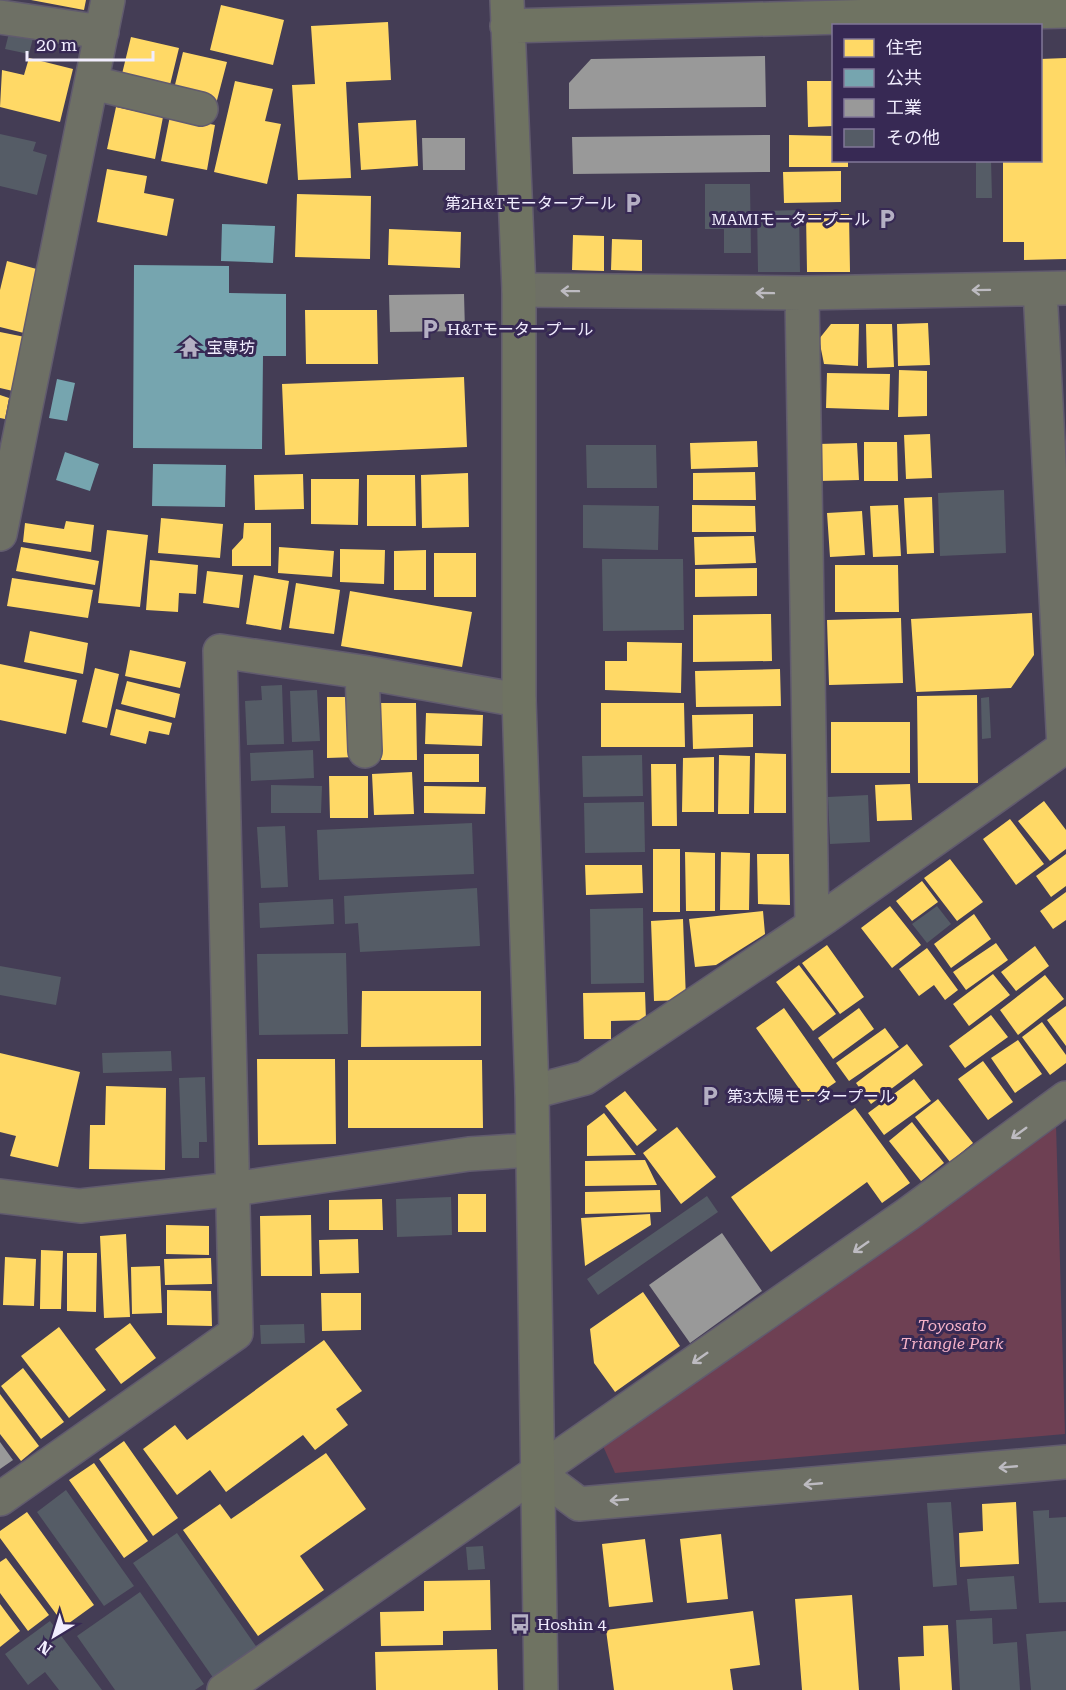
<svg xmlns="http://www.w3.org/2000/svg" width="1066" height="1690" viewBox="0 0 1066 1690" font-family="'Roboto Serif','Noto Sans JP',serif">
<rect width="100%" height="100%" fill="#443d55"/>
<path fill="#6e4053" d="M1056,1125L1065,1434L615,1473L603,1446Z"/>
<path fill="#ffd966" d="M31,0H86L84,10Z
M221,5L284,20L273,65L210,50Z
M388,22L391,80L346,82L351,178L298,180L292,85L315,84L311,26Z
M131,37L179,48L169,89L121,78Z
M183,52L227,62L216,104L173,93Z
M29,58L73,69L60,122L0,107L2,70L24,75Z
M1066,58V259L1024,260V242H1003V160H1040V59Z
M235,81L273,89L265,121L281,124L267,184L214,172Z
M807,81H834V126L808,127Z
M116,107L163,117L155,159L107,149Z
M170,116L215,125L207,170L161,161Z
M416,120L418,166L361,170L358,123Z
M789,135L834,136V160H848V167H789Z
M107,169L147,176L144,193L174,199L167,236L97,222Z
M841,171V202L784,203L783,172Z
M297,194L371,196L370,259L295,257Z
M806,214H849L850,272H807Z
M389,229L461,232L460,268L388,265Z
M573,235L604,236V271L572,270Z
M612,239L642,240V271L611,270Z
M7,261L44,271L28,334L0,327V290Z
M305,310H377L378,364H306Z
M928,323L930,365L898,366L897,324Z
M831,324H859L858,366L824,364L819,339Z
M866,324H892L894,367L867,368Z
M0,332L25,337L13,391L0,388Z
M899,370L927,371V416L898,417Z
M827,373L890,374L889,410L826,408Z
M464,377L467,447L285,455L282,384Z
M0,395L9,398L5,419L0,418Z
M930,434L932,478L906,479L904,435Z
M757,441L758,467L691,469L690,443Z
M864,442H897L898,481H864Z
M857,443L859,480L819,481L818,444Z
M755,472L756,500H693V473Z
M468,473L469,527L422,528L421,475Z
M303,474L304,509L255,510L254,475Z
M367,475H415L416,526H367Z
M311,479H359L358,525L311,524Z
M932,497L934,553L907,554L904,498Z
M692,505L755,506L756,532H692Z
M898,505L901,556L873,557L870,506Z
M862,511L865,555L830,557L827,513Z
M161,518L223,524L220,558L158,553Z
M66,521L94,525L91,552L23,542L25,523L64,529Z
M244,523H271V566H232V550L243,538Z
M107,530L148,535L140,607L98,603Z
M754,536L756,563L695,565L694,537Z
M21,547L99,561L95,585L16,571Z
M279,547L334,551L332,577L278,573Z
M340,549L385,550L384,584L340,582Z
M426,550V590H394V551Z
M434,553H476V597H434Z
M150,560L198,565L196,594L179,593L178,612L146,610Z
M835,565H898L899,612H835Z
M757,568V596L695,597V569Z
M207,571L243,575L239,608L203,603Z
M254,575L289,581L281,630L246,624Z
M12,578L93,590L88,618L7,606Z
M296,583L340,590L334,634L289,628Z
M350,591L472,612L462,667L341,646Z
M1032,613L1034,655L1011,688L916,692L911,619Z
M771,614L772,661L693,662V615Z
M901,618L903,683L829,685L827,620Z
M30,631L88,643L83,674L24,662Z
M627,642L682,643L681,693L605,690V661H627Z
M130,650L186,662L180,688L125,676Z
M0,664L77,680L66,734L0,720Z
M95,668L119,674L107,728L82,722Z
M780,669L781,706L696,707L695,671Z
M127,681L180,694L175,718L121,704Z
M977,695L978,783H918L917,696Z
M327,697H356L357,757L327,758Z
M380,703H416L417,760H381Z
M601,703H684L685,747H601Z
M116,709L172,723L169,735L149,731L146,744L110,735Z
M426,713L483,715L482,746L425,744Z
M753,714V747L693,749L692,715Z
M831,722H910V773H831Z
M755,753L786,754V813H754Z
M424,754H479V782H424Z
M719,755L750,756L749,814H718Z
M714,757V812H682L683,758Z
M651,764H676L677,826H652Z
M412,772L414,814L374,815L372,774Z
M329,776H368V818H330Z
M910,784L912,820L877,821L875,785Z
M424,786L486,787L485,814L424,813Z
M1044,801L1066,830V849L1050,861L1018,821Z
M1010,819L1044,864L1016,885L983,839Z
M653,849H680V912H653Z
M685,852L715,853V911H686Z
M721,852L750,853L749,910H720Z
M757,854H789L790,905L758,904Z
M1066,854V886L1051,897L1036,876Z
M950,859L983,902L957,921L924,878Z
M585,865H642L643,893L586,895Z
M922,881L938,902L912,921L896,901Z
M1066,892V920L1053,929L1040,911Z
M890,906L921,945L892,968L861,928Z
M763,911L765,934L716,965L695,967L689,919Z
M974,914L991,939L951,968L934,944Z
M683,919L686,1000L654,1001L651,921Z
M996,943L1008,960L966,990L953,972Z
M827,945L864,997L840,1014L802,963Z
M1035,946L1049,966L1016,991L1001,972Z
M927,948L958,990L945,1000L934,985L919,996L899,969Z
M799,965L836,1014L813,1031L776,982Z
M993,974L1010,995L969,1026L953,1004Z
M1045,975L1064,999L1018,1035L1000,1010Z
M362,991H481V1046L361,1047Z
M645,992L646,1020L611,1021V1039H584L583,993Z
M1066,1006V1046L1047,1020Z
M784,1008L836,1082L808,1101L756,1028Z
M859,1008L874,1029L833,1059L818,1038Z
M991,1015L1008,1037L965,1068L949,1046Z
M1042,1022L1066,1055V1063L1050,1075L1022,1037Z
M885,1028L899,1047L849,1081L836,1063Z
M1018,1040L1042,1074L1015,1093L991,1058Z
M907,1044L923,1065L871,1104L856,1083Z
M0,1053L80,1072L58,1167L10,1156L16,1136L0,1132Z
M257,1059H335L336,1144L258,1145Z
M348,1060H482L483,1128H348Z
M983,1061L1013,1102L988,1120L958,1079Z
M914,1079L931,1101L884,1135L868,1113Z
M106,1086L166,1088L165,1170L89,1169L90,1125H105Z
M625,1091L657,1130L637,1146L605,1106Z
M938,1099L973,1143L950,1162L915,1117Z
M855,1108L910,1183L882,1203L867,1182L771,1252L731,1197Z
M604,1113L636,1155L587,1156V1126Z
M912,1122L944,1163L921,1181L889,1141Z
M677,1127L716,1177L681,1204L643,1153Z
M645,1160L657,1185L585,1186V1161Z
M660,1190L661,1212L585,1214V1192Z
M458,1194H486V1232H458Z
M382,1199L383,1230H329V1200Z
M650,1214L651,1225L585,1266L581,1218Z
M311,1215L312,1276H261L260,1216Z
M166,1225L209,1226V1255L166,1254Z
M126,1234L130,1317L104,1318L100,1236Z
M358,1239L359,1273L320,1274L319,1240Z
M41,1250L63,1251L61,1309H40Z
M67,1253H97L96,1312L67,1311Z
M5,1257L36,1259L34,1306L3,1305Z
M211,1258L212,1284L165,1285L164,1259Z
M160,1266L162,1313L132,1314L131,1267Z
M167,1290L211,1291L212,1326L167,1325Z
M643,1292L680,1346L615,1392L594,1363L590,1329Z
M321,1293H361V1330L322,1331Z
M130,1323L156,1358L121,1384L95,1349Z
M59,1327L106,1390L69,1418L21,1356Z
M324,1340L362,1391L336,1409L348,1425L315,1450L303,1435L226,1492L210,1470L177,1495L143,1449L175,1425L187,1440Z
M23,1368L64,1422L41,1439L1,1386Z
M0,1394L39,1446L21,1461L0,1434Z
M124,1441L178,1518L153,1536L99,1459Z
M326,1453L366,1509L300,1556L324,1590L258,1636L183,1530L220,1504L231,1519Z
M94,1463L148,1541L124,1558L69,1480Z
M1016,1502L1019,1564L960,1567L959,1533L983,1531L982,1504Z
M27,1512L94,1605L65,1626L0,1538V1531Z
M721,1534L728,1599L687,1603L680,1539Z
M645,1539L653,1602L609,1607L602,1544Z
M6,1558L49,1615L28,1631L0,1593V1562Z
M490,1580L491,1630L443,1631V1645L381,1646L380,1612L424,1611V1581Z
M852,1595L859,1690H802L795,1599Z
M0,1604L20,1631L0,1647Z
M753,1611L760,1665L730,1669L733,1690H614L606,1630Z
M948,1625L952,1690H900L898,1657L924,1656L923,1626Z
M497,1649L498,1690H376L375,1652Z"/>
<path fill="#76a5af" d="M222,224L275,226L273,263L221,261Z
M134,265L229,266V293L286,294V356H263L262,449L133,448Z
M57,379L75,383L67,421L49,418Z
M65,452L99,464L90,491L56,480Z
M153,464L226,465L225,507L152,506Z"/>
<path fill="#999" d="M765,56L766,107L569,109V83L591,59Z
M770,135V172L573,174L572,137Z
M422,138H465V170H423Z
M464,294L465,331L390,332L389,295Z
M722,1233L762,1291L690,1343L649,1285Z
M0,1442L13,1460L0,1469Z"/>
<path fill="#555c66" d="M9,33L33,38L29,54L5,49Z
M0,134L36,142L33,151L47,155L37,195L0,186Z
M976,160H991L992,198H976Z
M705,184H750L751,253H724V229H705Z
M799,210L800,272H758L757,211Z
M586,445H656L657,488H587Z
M1004,490L1006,553L940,556L938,493Z
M583,505L659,506L658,550L583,548Z
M602,559H683L684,630L603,631Z
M282,685L284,744L247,745L245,701L262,700L261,686Z
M317,690L320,741L292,742L290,691Z
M989,697L991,738L982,739L981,698Z
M313,750L314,778L251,781L250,753Z
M642,755L643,796L583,797L582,756Z
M271,785L322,786L321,813H271Z
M868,795L870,842L830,844L828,797Z
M644,802L645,852L585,853L584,803Z
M472,823L474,874L319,880L317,830Z
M285,826L288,887L261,888L257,827Z
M477,888L480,946L360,952L358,923L345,924L344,896Z
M333,899L334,924L260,928L259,903Z
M937,906L951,924L927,943L912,924Z
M643,908L644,983L591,984L590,909Z
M346,953L348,1034L259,1035L257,954Z
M0,966L61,977L56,1005L0,995Z
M171,1051L172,1071L103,1073L102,1053Z
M205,1077L207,1142H199V1158H182L179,1078Z
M707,1196L718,1212L598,1295L587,1279Z
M451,1197L452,1235L397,1237L396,1199Z
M304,1324L305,1343L261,1344L260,1325Z
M66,1490L134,1586L104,1606L37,1512Z
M951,1502L957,1585L933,1587L927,1503Z
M1049,1510V1518L1066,1517V1602L1039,1603L1033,1511Z
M177,1533L258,1649L214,1679L133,1563Z
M483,1546L485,1569L468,1570L466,1547Z
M1014,1576L1017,1609L970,1611L967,1579Z
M140,1592L204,1684L195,1690H115L77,1636Z
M992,1618L993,1644L1017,1642L1020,1690H960L956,1620Z
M50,1621L102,1690H59L45,1672L28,1685L5,1654Z
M1066,1631V1690H1031L1026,1634Z"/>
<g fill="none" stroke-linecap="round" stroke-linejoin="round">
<g stroke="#615b6e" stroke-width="36">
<path id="street" d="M0,17L102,32
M93,83L201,109
M1040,289L1064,747
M519,290L802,293L1066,288
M802,293L812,926
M0,534L108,0
M362,672L365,751
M532,1092L585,1078L825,917L1066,746
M0,1196L80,1206L234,1189L469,1154L531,1150
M536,1472L579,1504L1066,1462
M0,1499L236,1333L220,651L362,672L519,700
M224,1690L908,1214L1066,1098"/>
</g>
<g stroke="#615b6e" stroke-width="36">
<path id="secondary" d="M507,0L519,290V700L532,1092L541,1690
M507,26L1066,11"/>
</g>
<use href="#street" stroke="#6e7065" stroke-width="33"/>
<use href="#secondary" stroke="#6f7362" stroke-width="33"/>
</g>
<defs><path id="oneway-shaft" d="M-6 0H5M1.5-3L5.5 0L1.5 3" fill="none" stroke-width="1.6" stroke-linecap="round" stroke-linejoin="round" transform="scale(1.5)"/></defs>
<g stroke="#bdbbc1">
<use href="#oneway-shaft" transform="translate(981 290) rotate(179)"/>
<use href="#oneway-shaft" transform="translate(570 291) rotate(-179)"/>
<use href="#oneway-shaft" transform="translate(765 293) rotate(-179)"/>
<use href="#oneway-shaft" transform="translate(1019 1133) rotate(144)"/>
<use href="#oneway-shaft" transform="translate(861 1247) rotate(145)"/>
<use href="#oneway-shaft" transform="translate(700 1358) rotate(145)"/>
<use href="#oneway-shaft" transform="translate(1008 1467) rotate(175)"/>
<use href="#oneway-shaft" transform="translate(813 1484) rotate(175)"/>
<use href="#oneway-shaft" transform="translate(619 1500) rotate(175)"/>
</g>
<defs>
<g id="parking-bare" transform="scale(1.62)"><path d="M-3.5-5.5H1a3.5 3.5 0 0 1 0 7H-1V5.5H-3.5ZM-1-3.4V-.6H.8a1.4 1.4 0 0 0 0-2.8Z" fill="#b4afc3" stroke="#372954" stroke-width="2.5" paint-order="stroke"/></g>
<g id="temple-bare" transform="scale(1.62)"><path d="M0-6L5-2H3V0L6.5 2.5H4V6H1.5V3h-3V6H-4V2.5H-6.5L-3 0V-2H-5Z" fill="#b4afc3" stroke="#372954" stroke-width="2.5" paint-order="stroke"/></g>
<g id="bus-bare" transform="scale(1.62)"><path d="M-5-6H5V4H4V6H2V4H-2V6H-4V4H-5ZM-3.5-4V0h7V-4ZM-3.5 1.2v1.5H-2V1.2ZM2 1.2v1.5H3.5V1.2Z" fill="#b4afc3" stroke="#372954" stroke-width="2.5" paint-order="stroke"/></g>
</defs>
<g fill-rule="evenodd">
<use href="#parking-bare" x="633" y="203"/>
<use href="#parking-bare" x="887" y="219"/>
<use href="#parking-bare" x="430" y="329"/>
<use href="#temple-bare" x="190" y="347"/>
<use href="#parking-bare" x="710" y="1096"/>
<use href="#bus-bare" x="520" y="1624"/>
</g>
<g text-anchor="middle" stroke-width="6" stroke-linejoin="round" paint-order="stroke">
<g font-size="16" fill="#f1edfe" stroke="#372954" text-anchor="start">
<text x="616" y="209" text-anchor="end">第2H&amp;Tモータープール</text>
<text x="870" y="225" text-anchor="end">MAMIモータープール</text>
<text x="447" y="335">H&amp;Tモータープール</text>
<text x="207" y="353">宝専坊</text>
<text x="727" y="1102">第3太陽モータープール</text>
<text x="537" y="1630">Hoshin 4</text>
</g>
<g font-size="16" font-style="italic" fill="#f5b2c8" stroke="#372954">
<text x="952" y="1331">Toyosato<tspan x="952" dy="18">Triangle Park</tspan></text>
</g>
</g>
<rect x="832" y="24" width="210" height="138" fill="#372954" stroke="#817798" stroke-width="1.5"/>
<rect x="844" y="39" width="30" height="18" fill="#ffd966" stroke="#817798" stroke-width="1.5"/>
<text x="886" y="54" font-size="18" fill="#f1edfe">住宅</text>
<rect x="844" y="69" width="30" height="18" fill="#76a5af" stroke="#817798" stroke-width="1.5"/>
<text x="886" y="84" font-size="18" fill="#f1edfe">公共</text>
<rect x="844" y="99" width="30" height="18" fill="#999999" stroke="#817798" stroke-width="1.5"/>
<text x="886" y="114" font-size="18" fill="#f1edfe">工業</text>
<rect x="844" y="129" width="30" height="18" fill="#555c66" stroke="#817798" stroke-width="1.5"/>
<text x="886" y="144" font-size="18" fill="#f1edfe">その他</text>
<g transform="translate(54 1636) rotate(218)" stroke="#372954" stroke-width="4.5" paint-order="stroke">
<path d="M0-4.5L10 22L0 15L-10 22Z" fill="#f1edfe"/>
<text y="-9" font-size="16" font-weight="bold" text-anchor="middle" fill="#f1edfe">N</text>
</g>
<path d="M27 51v9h126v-9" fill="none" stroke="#f1edfe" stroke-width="3"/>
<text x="36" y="51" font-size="18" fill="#f1edfe" stroke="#372954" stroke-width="4.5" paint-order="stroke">20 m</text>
</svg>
